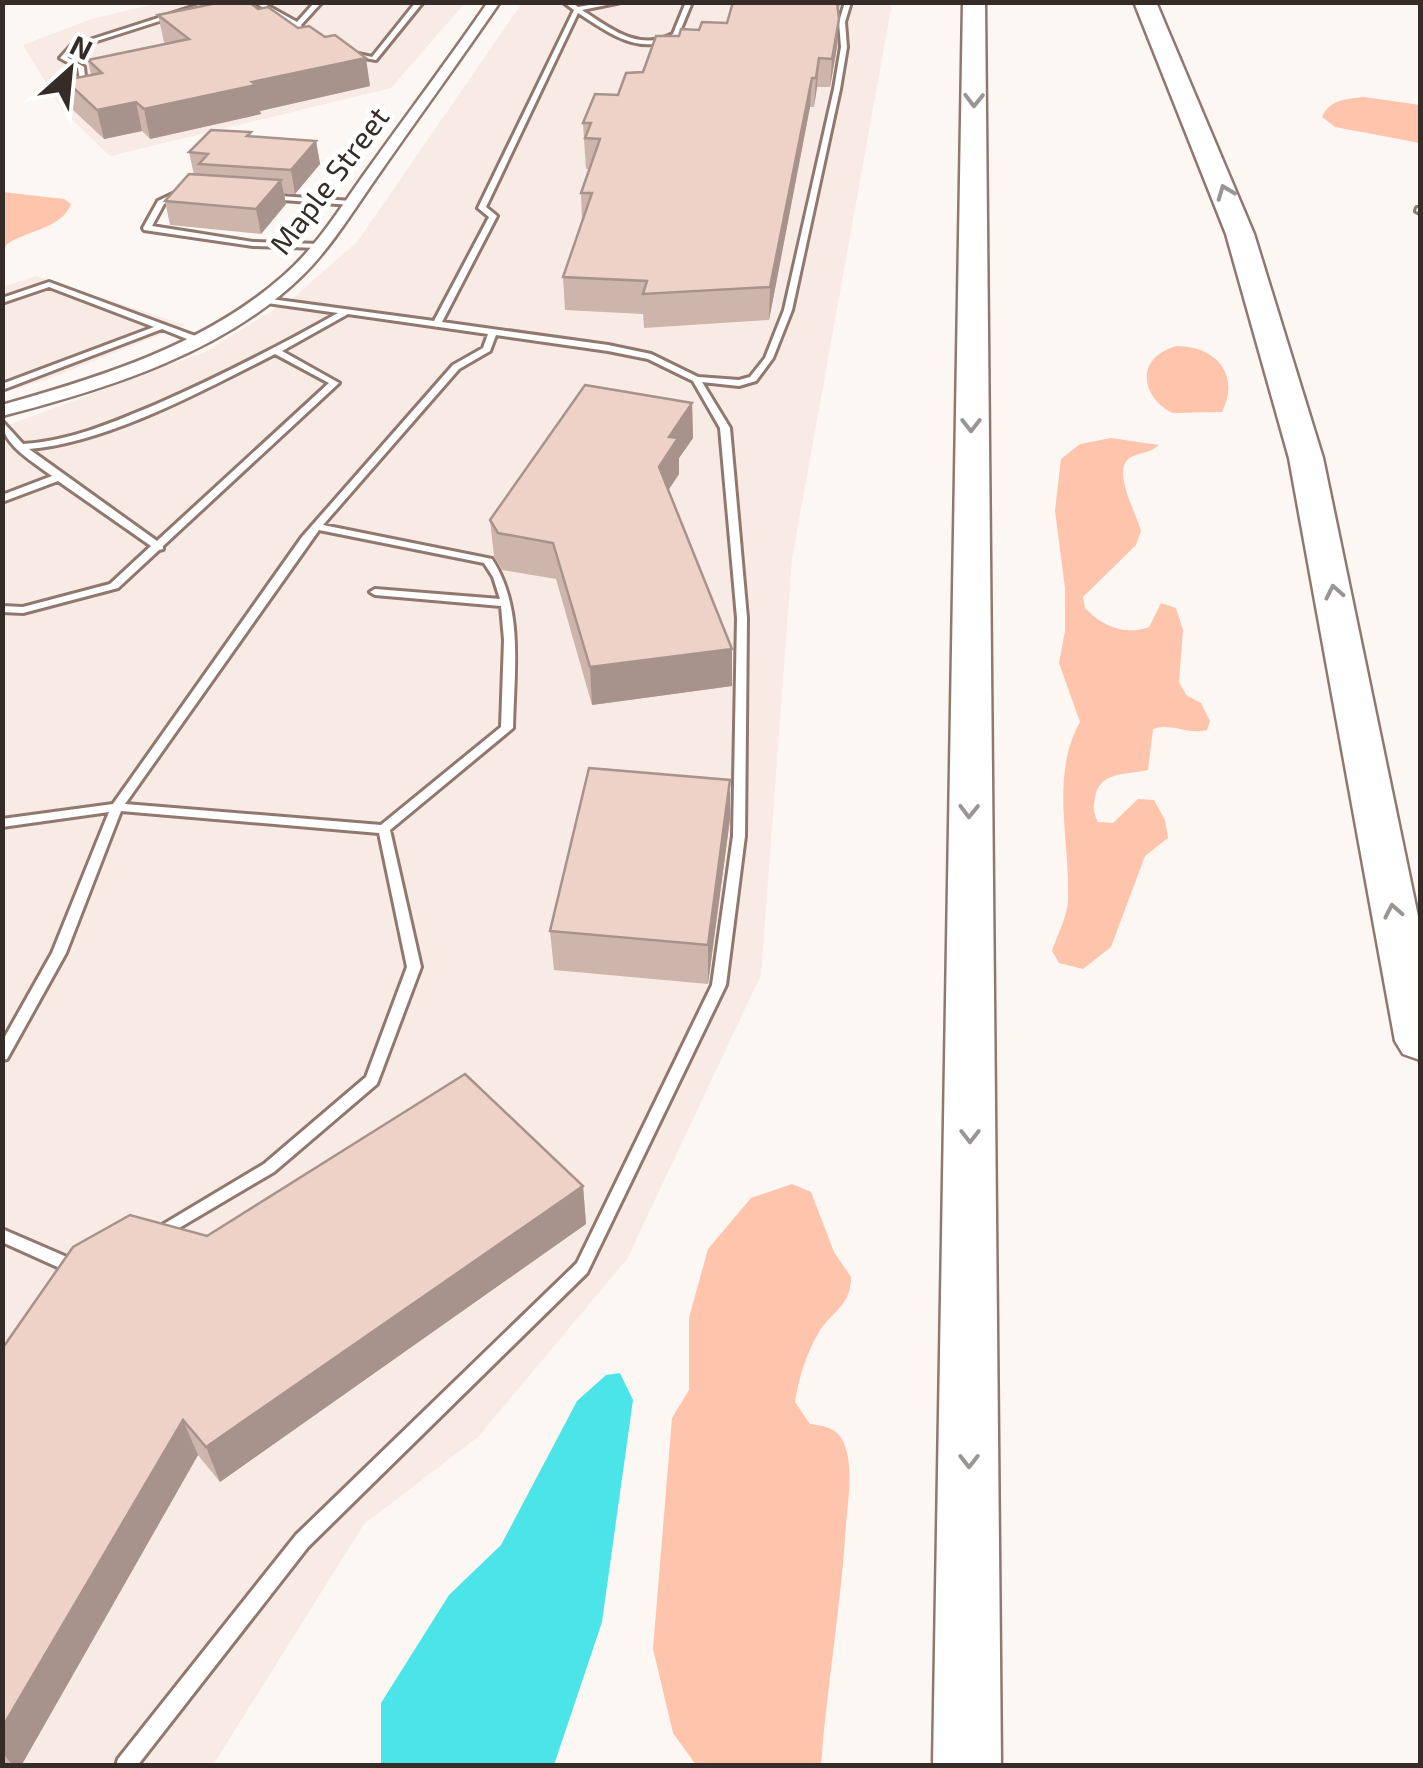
<svg xmlns="http://www.w3.org/2000/svg" width="1423" height="1768" viewBox="0 0 1423 1768" font-family="'Exo 2',sans-serif">
<rect width="100%" height="100%" fill="#fdf7f4"/>
<path fill="#f8eae4" d="M160,3H465L391,88L110,156L63,111L23,45L91,19Z
M522,3H892L792,559L761,975L627,1259L478,1437L364,1524L213,1765L3,1766V427L207,351L294,297L357,242Z
M36,276L185,325L43,381L3,392V287Z"/>
<path fill="#fec4ac" d="M1364,97L1420,105V143L1335,127L1322,117C1330,99 1346,99 1364,97Z
M3,192L64,199L71,204C62,229 26,230 6,245L3,258Z
M1177,346C1215,346 1241,374 1222,412L1172,413C1138,395 1137,356 1177,346Z
M1111,438L1159,445C1151,453 1141,452 1131,457C1110,469 1137,514 1141,531L1136,545L1083,597L1085,608C1102,626 1125,636 1149,627L1161,603L1176,608L1183,630L1179,682L1186,695L1201,703L1210,721L1207,730C1188,735 1171,722 1153,729L1148,770C1126,775 1099,771 1095,798C1093,808 1093,812 1098,822L1113,823L1138,799L1154,800L1165,820L1168,838L1145,856L1111,947L1083,969L1059,963L1052,951C1057,935 1068,916 1068,899C1070,840 1050,775 1080,722L1059,663L1065,631V588L1055,511L1061,459L1080,444Z
M792,1184L811,1192L834,1252L851,1277C851,1306 832,1311 819,1332C806,1354 799,1377 795,1402L810,1424C823,1426 836,1427 843,1441C854,1464 848,1500 846,1525C841,1606 827,1685 821,1765H696L673,1733L653,1649L672,1418L689,1390V1318L708,1249L751,1198Z"/>
<path fill="#4be4e9" d="M620,1373L633,1400L602,1622L554,1765H381V1703L449,1595L501,1545L577,1401L606,1375Z"/>
<g fill="none" stroke-linecap="round" stroke-linejoin="round">
<g stroke="#91786f" stroke-width="6">
<path id="service" d="M208,2H219L75,48L67,57L84,67L87,95L82,94L78,68L60,58L71,46Z
M253,2H261L297,22L315,2H322L301,25L310,39L307,41L296,26Z
M416,2H423L376,60L347,55L349,52L372,57Z
M563,2H571L578,7L605,2H621L582,10C611,29 639,52 673,34L686,2H692L678,36C640,57 611,34 578,13L486,207L497,216L442,322L608,345L651,354L698,377L739,380L750,377L765,358L784,310L834,89L841,47L839,22L845,2H851L845,22L847,47L840,89L792,310L773,358L756,381L739,386L702,382L730,428L747,618L745,836L726,985L587,1273L308,1547L137,1766H116L118,1759L296,1535L577,1263L712,985L733,836L737,618L720,428L693,381L648,359L608,351L496,335L490,351L459,369L323,525L492,559C524,609 514,670 513,728L390,830L421,967L377,1084L274,1172L157,1241L152,1239L149,1235L152,1231L264,1164L366,1077L407,967L379,833L121,811L66,953L7,1059L2,1060V1042L52,953L109,812L2,827V819L113,804L302,537L453,365L483,348L488,334L348,314L282,351L339,383L163,546V549L159,550L118,588L23,613L2,612V606L23,607L110,584L151,546L58,481L2,502V495L52,476C35,463 2,445 2,421L23,444C71,441 114,422 157,404C219,377 279,346 338,313L260,302L259,300L263,298L434,321L489,217L478,208L574,10ZM275,354L329,383L157,541L29,449C107,443 206,389 275,354ZM319,530L484,563L493,577L500,599L375,589L370,592L375,595L501,606L504,640L501,727L381,825L125,804Z
M179,191H182V195L164,204L152,226L253,242L321,244L325,246L321,248L253,246L144,230L143,228L158,201Z
M266,195L351,201L355,203L351,205L269,199L265,197Z
M1417,208H1420V213L1416,211Z
M49,282L198,337L199,339L192,341L162,329L2,390V384L154,327L49,287L2,303V298Z
M2,1229L83,1264L86,1269L83,1274L78,1276L73,1274L2,1242Z"/>
</g>
<g stroke="#91786f" stroke-width="5">
<path id="minor" d="M488,2H500C461,59 420,115 381,171C356,206 334,244 303,275C225,352 107,389 2,416V405C101,377 205,345 283,276C318,246 341,206 368,169C408,113 449,59 488,2Z"/>
</g>
<g stroke="#91786f" stroke-width="5">
<path id="motorway" d="M963,2H985L1001,1766H933Z
M1134,2H1156L1254,234L1323,458L1420,926V1060L1403,1054L1395,1041L1289,458L1226,234Z"/>
</g>
<use href="#service" fill="#fff" fill-rule="evenodd"/>
<use href="#minor" fill="#fff" fill-rule="evenodd"/>
<use href="#motorway" fill="#fff" fill-rule="evenodd"/>
</g>
<path fill="#cdb5ab" d="M841,2L838,12L837,47L830,87H817L814,107H810L769,320L644,328L643,314L565,310L563,277L582,222L581,193L590,169H586L583,123L643,72L679,36L727,23Z
M158,15L370,86L260,111L261,114L150,139L142,131L104,139L72,109L65,80L91,75L88,60L166,44L164,42Z
M252,136L316,141L320,164L295,194L284,193L286,204L261,234L170,225L165,201L194,175L189,152Z
M692,403L693,438L679,458V474L668,490L732,686L592,705L556,579L502,570L494,556L490,520Z
M730,819L708,984L554,970L550,931Z
M583,1186L586,1224L220,1482L198,1455L21,1766H2V1349L207,1236Z"/>
<path fill="#a7938b" d="M839,19L837,47L830,87L832,59Z
M366,58L370,86L260,111L261,114L150,139L144,109L252,82Z
M819,58L817,87L814,107L816,78Z
M812,78L810,107L769,320L770,287Z
M136,102L142,131L104,139L97,110Z
M316,141L320,164L295,194L291,170Z
M281,180L286,204L261,234L256,209Z
M692,403L693,438L679,458V474L660,503L659,467L669,437Z
M732,649V686L592,705L590,667Z
M730,780V819L708,984V945Z
M583,1186L586,1224L220,1482L206,1447Z
M183,1420L198,1455L21,1766H13L2,1752V1728Z"/>
<path fill="#eed2c7" stroke="#a7938b" stroke-width="2.5" d="M222,2H249L258,9L268,7L298,28L309,26L325,37L335,35L366,58L252,82L256,85L144,109L136,102L97,110L65,80L102,73L88,60L189,39L158,15Z
M733,2H837L839,19L832,59L819,58L816,78H812L770,287L643,294L647,281L563,277L592,193H581L600,139L585,138L591,123H583L595,94L618,95L626,73L643,72L656,36H679L681,29L699,30L702,22L727,23Z
M211,130L251,132L247,136L316,141L291,170L199,164L208,154L189,152Z
M189,174L281,180L256,209L165,201Z
M585,385L692,403L669,437L678,438L659,467L732,649L590,667L553,543L498,533L490,520Z
M589,768L730,780L708,945L550,931Z
M465,1074L583,1186L206,1447L183,1420L2,1728V1349L73,1247L130,1215L207,1236Z"/>
<defs><path id="oneway-chevron" d="M-2-3.5L2.5 0L-2 3.5" fill="none" stroke-width="1.6" stroke-linecap="round" stroke-linejoin="round" transform="scale(2.5)"/></defs>
<g stroke="#9a9593">
<use href="#oneway-chevron" transform="translate(974 100) rotate(91)"/>
<use href="#oneway-chevron" transform="translate(1225 192) rotate(-111)"/>
<use href="#oneway-chevron" transform="translate(971 425) rotate(90)"/>
<use href="#oneway-chevron" transform="translate(1334 592) rotate(-101)"/>
<use href="#oneway-chevron" transform="translate(969 811) rotate(91)"/>
<use href="#oneway-chevron" transform="translate(1393 911) rotate(-101)"/>
<use href="#oneway-chevron" transform="translate(970 1136) rotate(90)"/>
<use href="#oneway-chevron" transform="translate(969 1461) rotate(90)"/>
</g>
<g text-anchor="middle" stroke-width="10" stroke-linejoin="round" paint-order="stroke">
<g font-size="30" fill="#352b27" stroke="#fff">
<text transform="translate(330 181) rotate(-53)" y="10">Maple Street</text>
</g>
</g>
<rect width="1423" height="1768" fill="none" stroke="#352b27" stroke-width="10"/>
<g transform="translate(70 70) rotate(27)" stroke="#ffffff" stroke-width="8" paint-order="stroke">
<path d="M0-8L18 38L0 25L-18 38Z" fill="#352b27"/>
<text y="-15" font-size="28" font-weight="bold" text-anchor="middle" fill="#352b27">N</text>
</g>
</svg>
